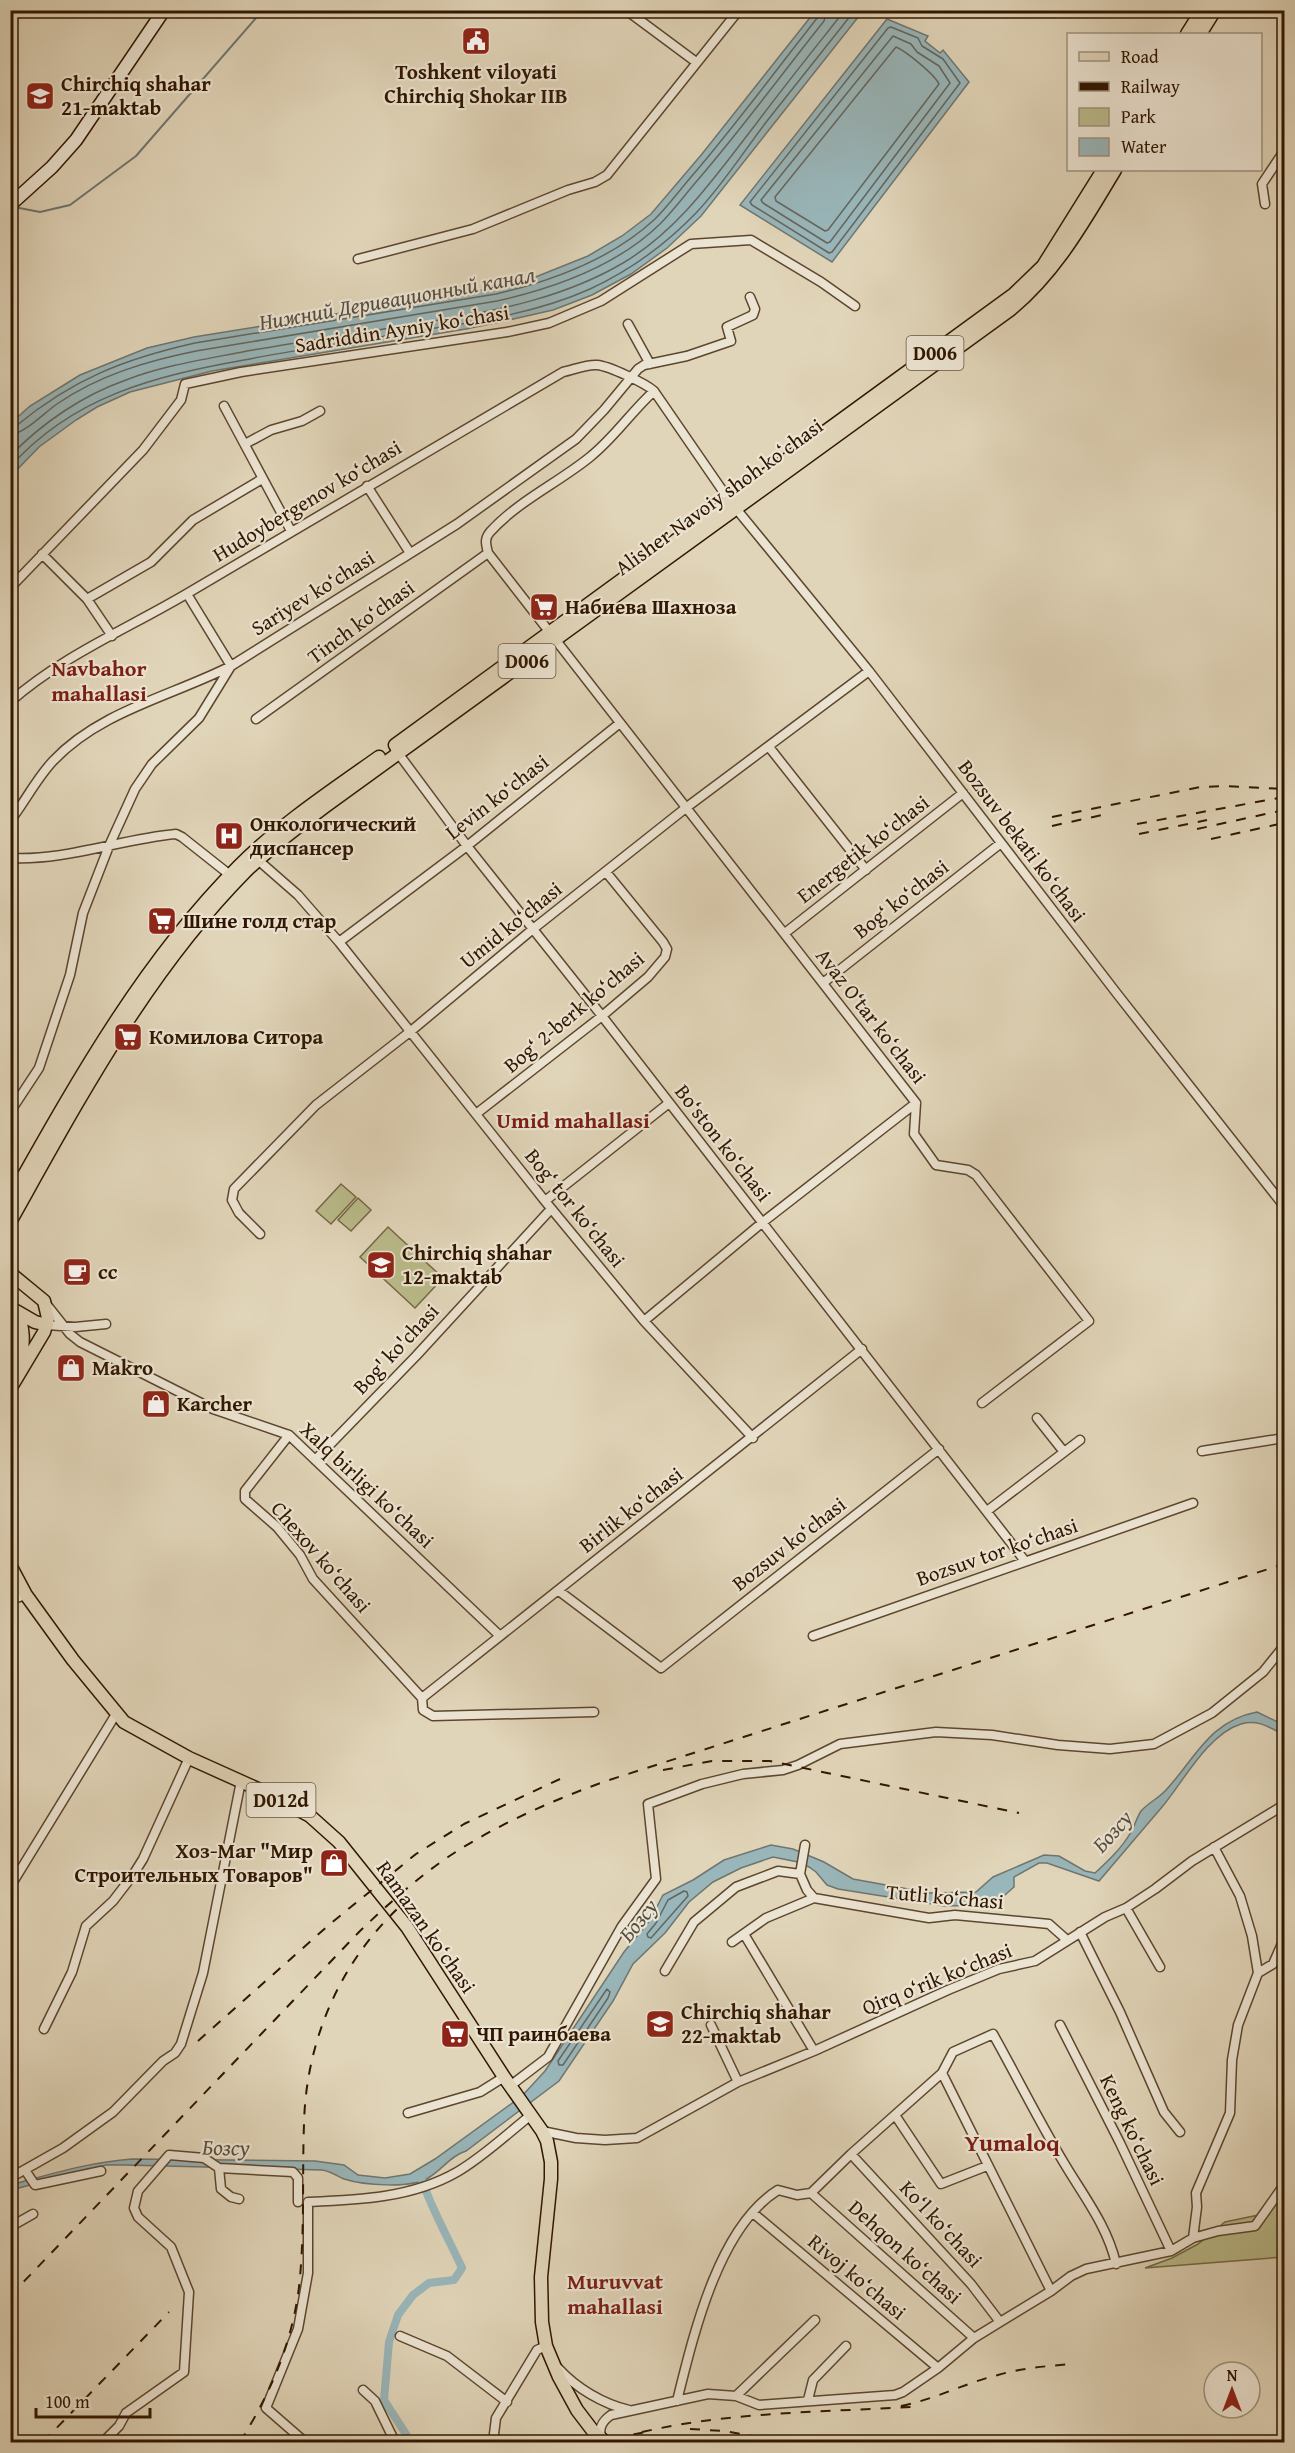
<svg xmlns="http://www.w3.org/2000/svg" width="1295" height="2453" viewBox="0 0 1295 2453" font-family="'Gentium Book Plus',serif">
<rect width="100%" height="100%" fill="#e1d5b9"/>
<filter id="stains"><feTurbulence type="fractalNoise" baseFrequency=".00333" numOctaves="4"/><feColorMatrix values="0 0 0 0 .2 0 0 0 0 .09 0 0 0 0 .02 0 0 0 .5 -.17"/></filter>
<radialGradient id="worn" r=".72"><stop offset=".6" stop-color="#630" stop-opacity="0"/><stop offset="1" stop-color="#630" stop-opacity=".3"/></radialGradient>
<path fill="#babb8a" stroke="#756845" stroke-width="1.5" d="M341,1184L356,1197L331,1224L316,1211Z
M358,1198L371,1210L351,1231L338,1220Z
M388,1227L443,1278L415,1308L360,1257Z
M1284,2195V2257L1145,2268L1172,2258L1198,2244L1225,2222L1268,2213Z"/>
<path fill="#99b6ba" stroke="#6f7670" stroke-width="1.5" d="M816,10L863,11L701,216L667,248L631,274L592,295L553,310L509,320L466,329L212,371L130,392L97,407L76,420L39,447L11,476V423L30,406L80,375L147,348L194,337L495,288L528,280L588,256L622,236L651,214L702,154Z
M887,19L928,36L925,41L940,53L943,50L969,82L832,262L740,205Z
M1257,1712L1284,1725V1735C1270,1728 1259,1719 1241,1724C1208,1734 1183,1782 1162,1807C1141,1832 1120,1856 1099,1881L1047,1863H1039L1014,1877V1887L1005,1895L986,1905L945,1906L838,1889L827,1885L816,1872L809,1867L798,1862L773,1857L741,1868L713,1882L689,1902L665,1933L633,1964L613,2001L559,2081L466,2151C450,2156 442,2170 428,2178C411,2189 363,2185 344,2179C337,2176 330,2171 322,2170L125,2165H106L11,2190L10,2185C51,2174 90,2162 132,2159L315,2161L344,2165L358,2175L385,2178L410,2174L435,2159L522,2096L545,2071L624,1952L650,1920L663,1895L693,1880L724,1860L771,1845L793,1849L824,1862L853,1879L930,1893L976,1892L993,1877L1044,1855L1059,1856L1085,1871L1095,1873C1108,1861 1122,1848 1131,1832C1135,1825 1137,1817 1141,1811C1148,1803 1159,1798 1166,1790C1195,1759 1209,1721 1257,1712Z"/>
<g fill="none" stroke-linecap="round" stroke-linejoin="round">
<path stroke="#64665d" stroke-width="1.5" d="M891,27L918,38L922,46L943,59L960,83L832,252L829,253L752,205L750,202L888,28Z
M893,36L911,44L917,52L939,66L950,83L830,242L827,243L763,203L761,200Z
M896,47C906,51 935,75 939,84L828,230L825,231L776,201L775,197Z
M10,427L16,426C73,379 124,359 195,343L496,294C552,281 612,259 655,219C668,206 679,191 691,177C735,126 776,70 818,17L820,10
M10,435C24,434 45,412 57,404C99,375 147,361 196,351L497,301C555,288 617,266 660,224C673,211 684,196 696,182C741,130 781,75 824,21L827,10
M10,456C42,423 83,395 126,380C165,365 207,359 247,351C311,340 375,331 439,320C502,310 567,296 623,263C680,229 716,175 756,124C785,85 815,48 845,10
M10,467C73,396 155,376 244,360C305,348 367,340 428,329C482,321 539,312 590,289C629,271 666,244 696,213C722,186 744,151 767,121C796,84 826,47 855,10
M684,1891L687,1892L688,1896L651,1938L648,1937L647,1934L656,1923L668,1900Z
M607,1989L610,1992L608,1998L563,2065H559L558,2061Z"/>
<path stroke="#6f7670" stroke-width="2" d="M14,207L40,212L70,205L136,156L263,10"/>
<path stroke="#99b6ba" stroke-width="8" d="M411,2442L384,2400L389,2342L398,2315L413,2295L429,2283L454,2280L462,2268C448,2237 431,2209 421,2177"/>
<g stroke="#5c462e" stroke-width="11">
<path id="minor" d="M626,10L696,62
M1265,204L1262,184L1284,151
M358,259L473,229L568,190L595,182L607,175L739,10
M628,324L650,364
M654,391C631,412 614,438 590,457C558,483 518,501 490,532C484,539 486,544 488,553L916,1103L914,1134L936,1165L968,1170L976,1175L1089,1321L982,1403
M224,406L291,531
M245,444L271,430L302,421L320,411
M367,486L410,553
M42,554L87,599L112,636
M10,588L143,450L181,400L185,384L241,372L507,332L549,323L601,301L691,244L751,240L821,282L855,306
M87,599L151,562L193,520L262,479
M10,702C62,656 129,628 188,593C313,519 438,445 563,372C573,370 587,364 597,365C609,366 645,383 654,391L729,500L869,671L1118,995L1284,1206
M256,719L488,553
M769,747L866,870
M395,749L467,846L602,1016L1025,1561
M10,821C25,802 36,779 53,761C100,711 172,696 231,666L457,524L576,439L604,410L638,369L644,365L687,356L731,341L727,327L753,315L755,309L750,297
M10,858C67,861 120,839 176,834L182,837L230,875
M258,860L298,895L339,942L545,1201L644,1321L753,1438
M785,933L963,793
M339,942L467,846L620,723
M823,983L1001,843
M10,1112L39,1068L70,975L83,913L109,846L135,789L152,764L199,718L231,666L187,594
M476,1114L602,1016L648,977L665,957L667,949L663,942L606,872
M545,1201L669,1103
M260,1234L239,1213L232,1200L234,1189L316,1105L411,1031L533,929L687,807L869,671
M47,1305L70,1334L80,1342L213,1409L289,1435L499,1635
M644,1321L763,1222L916,1103
M47,1325L75,1327L106,1324
M1037,1418L1064,1452
M289,1435L245,1491V1499L277,1527L300,1555L313,1579L422,1698
M1202,1451L1284,1438
M315,1460L416,1356L551,1209
M987,1511L1080,1440
M559,1591L661,1668L939,1449
M10,1600L26,1595
M813,1636L1193,1503
M422,1698L862,1349
M422,1698L423,1710L433,1716L594,1712
M1214,1847L1240,1896L1252,1936L1258,1973
M800,1874L805,1845
M10,1887L116,1714
M1126,1908L1160,1967
M1080,1932L1120,2012L1164,2112L1180,2132
M744,1934L814,2051
M732,1942L766,1918L814,1898
M665,1971L694,1922L736,1887L778,1871L800,1874L807,1890L814,1898L929,1918L955,1915L1049,1924L1067,1940
M711,2025L738,2082
M1060,2025L1120,2143L1171,2251
M44,2029L72,1972L86,1926L113,1901L133,1875L143,1859L189,1758
M942,2073L1051,2291
M510,2086L548,2057L622,1926L656,1879L648,1804L702,1784L743,1774L783,1770L798,1765L840,1744L936,1732L992,1735L1058,1745L1110,1749L1154,1744L1212,1713L1263,1672L1284,1646
M408,2113L480,2092L504,2077
M895,2115L941,2184L987,2166
M542,2131L576,2138L605,2140L637,2138L738,2082L814,2051L948,1990L999,1969L1035,1961L1105,1917L1126,1908L1155,1889L1192,1861L1284,1805
M851,2154L971,2284L1000,2322
M219,2168L221,2189L231,2197L239,2199
M25,2170L35,2185L101,2171
M10,2178L63,2148L113,2112L163,2061L175,2053L181,2044L203,1973L241,1781
M811,2193L974,2338
M753,2213L938,2368
M10,2227L33,2214
M1193,2238L1197,2207L1196,2193L1230,2113L1232,2060L1238,2025L1258,1973L1273,1964L1284,1939
M400,2336L447,2356L507,2402
M558,2368C576,2388 603,2404 629,2410
M363,2390L375,2401L395,2442
M736,2396L815,2320
M808,2400L813,2380L846,2346
M677,2401C693,2337 718,2227 778,2190L797,2195L811,2193L851,2154L942,2073L953,2052L993,2034C1017,2077 1039,2121 1064,2163C1083,2195 1108,2227 1116,2264
M602,2440C598,2429 601,2422 611,2415L708,2394L736,2396L759,2405L895,2395L903,2392L938,2368L974,2338L1051,2291L1071,2276L1086,2269L1171,2251L1193,2238L1218,2231L1255,2226L1284,2185
M103,2442L119,2426L126,2413L184,2372L189,2292L171,2247L138,2217L134,2208L138,2191L169,2155L204,2158L219,2168L293,2172L298,2178V2202
M305,2442L266,2408L298,2329L308,2273V2202C358,2200 412,2198 457,2172C483,2157 507,2134 531,2115
M493,2442L496,2418L537,2350L546,2346"/>
</g>
<g stroke="#301600" stroke-width="15">
<path id="secondary" d="M10,205L52,167L76,140L164,10"/>
</g>
<g stroke="#301600" stroke-width="15">
<path id="primary" d="M1187,34L1202,10
M1200,34L1215,10
M395,745L1014,294L1043,266L1103,170
M10,1200C76,1083 143,962 239,866C281,824 331,791 379,757
M10,1222C79,1099 146,972 246,871C271,847 299,826 327,805L1010,310C1057,271 1084,221 1115,170
M10,1273L44,1301L48,1318L44,1332L10,1389
M10,1306C27,1321 24,1348 18,1367
M16,1311L35,1322L47,1325
M10,1565L26,1595L73,1660L124,1722L189,1758L269,1794L310,1816L339,1842L407,1927L504,2077L542,2131L547,2141L551,2162V2179L541,2277L542,2322L546,2346L559,2377L577,2410L593,2431L605,2442"/>
</g>
<use href="#minor" stroke="#ece4d2" stroke-width="8"/>
<use href="#secondary" stroke="#ece4d2" stroke-width="12"/>
<use href="#primary" stroke="#e1d5b9" stroke-width="12"/>
<path stroke="#301600" stroke-width="2" stroke-dasharray="10 10" stroke-linecap="butt" d="M1052,817L1200,787L1226,786L1284,789
M1137,824L1284,797
M1052,826L1102,815
M1197,829L1284,810
M1139,834L1207,820
M1211,839L1284,823
M663,1770L712,1761H770L1019,1813
M198,2041L330,1924L416,1854L464,1824L560,1779
M10,2296L359,1932C387,1905 416,1879 448,1857C496,1825 551,1801 606,1781L1284,1564
M901,2406C936,2399 965,2383 998,2375C1022,2368 1047,2366 1072,2364
M690,2429L725,2431L784,2442
M642,2432C730,2412 821,2412 911,2407
M43,2442L169,2312
M240,2442C270,2394 292,2344 299,2287C305,2233 302,2178 304,2124C306,2038 342,1957 407,1900
M594,2442L651,2431"/>
</g>
<defs>
<g id="civic-square" transform="scale(1.5)"><rect x="-9" y="-9" width="18" height="18" rx="4" fill="#8f2418" stroke="#ece4d2"/><path d="M-.6-6.5H3V-4.5H.6V-3L4-1V1h2V6H-6V1h2V-1L-.6-3ZM-1.2 2.5V6h2.4V2.5Z" fill="#fff"/></g>
<g id="school-square" transform="scale(1.5)"><rect x="-9" y="-9" width="18" height="18" rx="4" fill="#8f2418" stroke="#ece4d2"/><path d="M0-5L7-2L0 1L-7-2ZM-4 1L0 2.5L4 1V4Q0 6-4 4Z" fill="#fff"/></g>
<g id="supermarket-square" transform="scale(1.5)"><rect x="-9" y="-9" width="18" height="18" rx="4" fill="#8f2418" stroke="#ece4d2"/><path d="M-6-5.5h2.5l.6 2H6L4.5 2H-2.5L-4.4-4H-6ZM-1.5 3.2a1.3 1.3 0 1 0 .1 0ZM3 3.2a1.3 1.3 0 1 0 .1 0Z" fill="#fff"/></g>
<g id="hospital-square" transform="scale(1.5)"><rect x="-9" y="-9" width="18" height="18" rx="4" fill="#8f2418" stroke="#ece4d2"/><path d="M-5-5h3v3.5h4V-5h3V5h-3V1.5h-4V5h-3Z" fill="#fff"/></g>
<g id="cafe-square" transform="scale(1.5)"><rect x="-9" y="-9" width="18" height="18" rx="4" fill="#8f2418" stroke="#ece4d2"/><path d="M-5.5-4.5H6V0H3Q3 3.5 0 3.5H-2.5Q-5.5 3.5-5.5 0ZM3-3.2v2h1.7v-2ZM-6 4.5H4V6H-6Z" fill="#fff"/></g>
<g id="shop-square" transform="scale(1.5)"><rect x="-9" y="-9" width="18" height="18" rx="4" fill="#8f2418" stroke="#ece4d2"/><path d="M-5-2.5h2.3a2.7 3.5 0 0 1 5.4 0H5L5.5 6h-11ZM-1.5-2.5h3a1.5 2.3 0 0 0-3 0Z" fill="#fff"/></g>
</defs>
<g fill-rule="evenodd">
<use href="#civic-square" x="476" y="41"/>
<use href="#school-square" x="40" y="96"/>
<use href="#supermarket-square" x="544" y="607"/>
<use href="#hospital-square" x="229" y="836"/>
<use href="#supermarket-square" x="162" y="921"/>
<use href="#supermarket-square" x="128" y="1037"/>
<use href="#school-square" x="381" y="1265"/>
<use href="#cafe-square" x="77" y="1272"/>
<use href="#shop-square" x="71" y="1368"/>
<use href="#shop-square" x="156" y="1404"/>
<use href="#shop-square" x="334" y="1863"/>
<use href="#school-square" x="660" y="2024"/>
<use href="#supermarket-square" x="455" y="2034"/>
</g>
<g text-anchor="middle" stroke-width="4.5" stroke-linejoin="round" paint-order="stroke">
<g fill="#ece4d2" stroke="#68543f" stroke-width="1.5">
<rect x="906.5" y="336" width="57" height="34" rx="4.5"/>
<rect x="498.5" y="644" width="57" height="34" rx="4.5"/>
<rect x="246.5" y="1783" width="69" height="34" rx="4.5"/>
</g>
<g font-size="20" font-weight="bold" fill="#301600">
<text x="935" y="360">D006</text>
<text x="527" y="668">D006</text>
<text x="281" y="1807">D012d</text>
</g>
<g font-size="21" font-weight="bold" fill="#301600" stroke="#ece4d2" text-anchor="start">
<text x="476" y="79" text-anchor="middle">Toshkent viloyati<tspan x="476" dy="24">Chirchiq Shokar IIB</tspan></text>
<text x="61" y="91">Chirchiq shahar<tspan x="61" dy="24">21-maktab</tspan></text>
<text x="565" y="614">Набиева Шахноза</text>
<text x="250" y="831">Онкологический<tspan x="250" dy="24">диспансер</tspan></text>
<text x="183" y="928">Шине голд стар</text>
<text x="149" y="1044">Комилова Ситора</text>
<text x="402" y="1260">Chirchiq shahar<tspan x="402" dy="24">12-maktab</tspan></text>
<text x="98" y="1279">cc</text>
<text x="92" y="1375">Makro</text>
<text x="177" y="1411">Karcher</text>
<text x="313" y="1858" text-anchor="end">Хоз-Маг "Мир<tspan x="313" dy="24">Строительных Товаров"</tspan></text>
<text x="681" y="2019">Chirchiq shahar<tspan x="681" dy="24">22-maktab</tspan></text>
<text x="476" y="2041">ЧП раинбаева</text>
</g>
<g font-size="21" fill="#301600" stroke="#ece4d2">
<text transform="translate(402 329) rotate(-9)" y="7">Sadriddin Ayniy ko‘chasi</text>
<text transform="translate(719 497) rotate(-36)" y="7">Alisher Navoiy shoh koʻchasi</text>
<text transform="translate(307 501) rotate(-31)" y="7">Hudoybergenov ko‘chasi</text>
<text transform="translate(313 593) rotate(-32)" y="7">Sariyev ko‘chasi</text>
<text transform="translate(361 622) rotate(-36)" y="7">Tinch ko‘chasi</text>
<text transform="translate(497 797) rotate(-38)" y="7">Levin ko‘chasi</text>
<text transform="translate(1022 841) rotate(53)" y="7">Bozsuv bekati ko‘chasi</text>
<text transform="translate(863 849) rotate(-38)" y="7">Energetik ko‘chasi</text>
<text transform="translate(901 899) rotate(-38)" y="7">Bog‘ ko‘chasi</text>
<text transform="translate(511 925) rotate(-39)" y="7">Umid ko‘chasi</text>
<text transform="translate(574 1012) rotate(-40)" y="7">Bog‘ 2-berk ko‘chasi</text>
<text transform="translate(871 1016) rotate(52)" y="7">Avaz O‘tar ko‘chasi</text>
<text transform="translate(723 1143) rotate(52)" y="7">Bo‘ston ko‘chasi</text>
<text transform="translate(575 1208) rotate(51)" y="7">Bog‘ tor ko‘chasi</text>
<text transform="translate(396 1349) rotate(-47)" y="7">Bog' ko'chasi</text>
<text transform="translate(367 1485) rotate(43)" y="7">Xalq birligi ko‘chasi</text>
<text transform="translate(631 1510) rotate(-38)" y="7">Birlik ko‘chasi</text>
<text transform="translate(789 1544) rotate(-38)" y="7">Bozsuv ko‘chasi</text>
<text transform="translate(997 1552) rotate(-19)" y="7">Bozsuv tor ko‘chasi</text>
<text transform="translate(321 1557) rotate(49)" y="7">Chexov ko‘chasi</text>
<text transform="translate(945 1897) rotate(5)" y="7">Tutli ko‘chasi</text>
<text transform="translate(426 1927) rotate(55)" y="7">Ramazan ko‘chasi</text>
<text transform="translate(937 1979) rotate(-22)" y="7">Qirq o‘rik ko‘chasi</text>
<text transform="translate(1132 2130) rotate(64)" y="7">Keng ko‘chasi</text>
<text transform="translate(941 2224) rotate(47)" y="7">Ko‘l ko‘chasi</text>
<text transform="translate(905 2252) rotate(42)" y="7">Dehqon ko‘chasi</text>
<text transform="translate(857 2277) rotate(40)" y="7">Rivoj ko‘chasi</text>
</g>
<g font-size="22" font-style="italic" fill="#554e41" stroke="#ece4d2">
<text transform="translate(397 298) rotate(-10)" y="8">Нижний Деривационный канал</text>
<text transform="translate(1112 1831) rotate(-48)" y="8">Бозсу</text>
<text transform="translate(638 1920) rotate(-51)" y="8">Бозсу</text>
<text transform="translate(226 2147) rotate(1)" y="8">Бозсу</text>
</g>
<g font-size="22" font-weight="bold" fill="#7a1f14" stroke="#ece4d2">
<text x="99" y="676">Navbahor<tspan x="99" dy="25">mahallasi</tspan></text>
<text x="573" y="1128">Umid mahallasi</text>
<text x="615" y="2289">Muruvvat<tspan x="615" dy="25">mahallasi</tspan></text>
</g>
<g font-size="24" font-weight="bold" fill="#7a1f14" stroke="#ece4d2">
<text x="1012" y="2151">Yumaloq</text>
</g>
</g>
<rect width="1295" height="2453" fill="none" stroke="#e1d5b9" stroke-width="36"/>
<rect x="12" y="12" width="1271" height="2429" fill="none" stroke="#301600" stroke-width="3"/>
<rect x="18" y="18" width="1259" height="2417" fill="none" stroke="#301600" stroke-width="1.5"/>
<rect x="1067" y="33" width="195" height="138" fill="#ece4d2" stroke="#a1927e" stroke-width="1.5"/>
<rect x="1079" y="52" width="30" height="9" fill="#e1d5b9" stroke="#a1927e" stroke-width="1.5"/>
<text x="1121" y="63" font-size="18" fill="#301600">Road</text>
<rect x="1079" y="82" width="30" height="9" fill="#301600" stroke="#a1927e" stroke-width="1.5"/>
<text x="1121" y="93" font-size="18" fill="#301600">Railway</text>
<rect x="1079" y="108" width="30" height="18" fill="#babb8a" stroke="#a1927e" stroke-width="1.5"/>
<text x="1121" y="123" font-size="18" fill="#301600">Park</text>
<rect x="1079" y="138" width="30" height="18" fill="#99b6ba" stroke="#a1927e" stroke-width="1.5"/>
<text x="1121" y="153" font-size="18" fill="#301600">Water</text>
<g transform="translate(1232 2390)"><circle r="28" fill="#ece4d2" stroke="#a1927e" stroke-width="1.5"/>
<path d="M0-4.5L10 22L0 15L-10 22Z" fill="#8f2418"/>
<text y="-9" font-size="16" font-weight="bold" text-anchor="middle" fill="#301600">N</text>
</g>
<path d="M36 2408v9h114v-9" fill="none" stroke="#301600" stroke-width="3"/>
<text x="45" y="2408" font-size="18" fill="#301600" stroke="#ece4d2" stroke-width="4.5" paint-order="stroke">100 m</text>
<rect width="100%" height="100%" filter="url(#stains)"/>
<rect width="100%" height="100%" fill="url(#worn)"/>
</svg>
